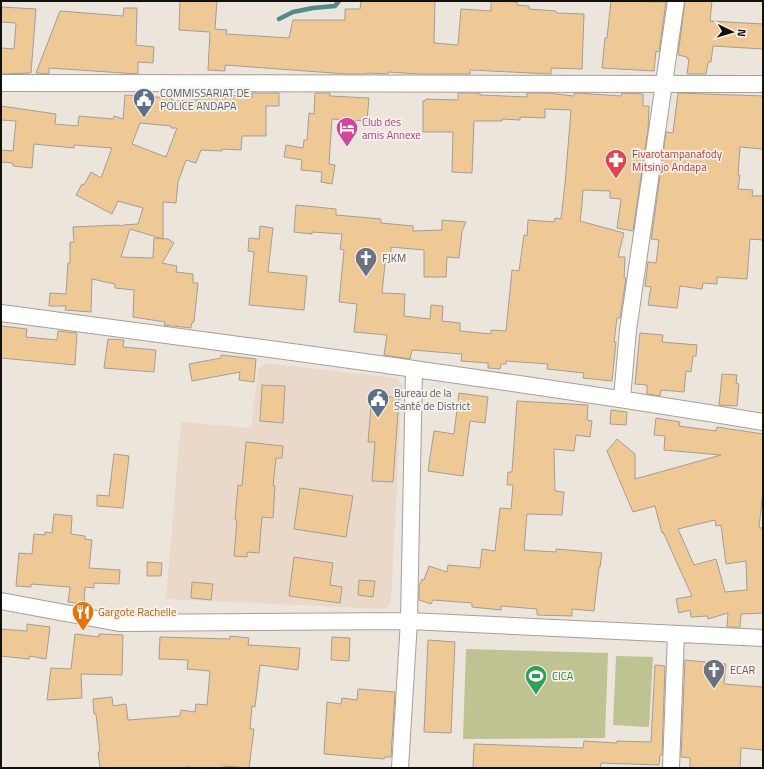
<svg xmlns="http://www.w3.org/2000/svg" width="764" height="769" viewBox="0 0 764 769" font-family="'Titillium Web',sans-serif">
<rect width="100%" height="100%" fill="#ece5dc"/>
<path fill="#ead9c8" d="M266,363L397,378L402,385L391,601L386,609L166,599L181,422L251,428L258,370Z"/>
<path fill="#bfc392" d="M466,649L608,653L605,738L463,739Z
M616,656L653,657L649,727L613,725Z"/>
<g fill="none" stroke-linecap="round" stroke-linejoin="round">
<path stroke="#528a8d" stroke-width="4.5" d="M279,19L293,12L313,8L335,6L339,1"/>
</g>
<path fill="#efc995" stroke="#a49d95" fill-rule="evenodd" d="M180,1H217L215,29L227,30L226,34L289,38L293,20H345V9H360L361,1H435L434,43L458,45L461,9L491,11V1L517,2V5L529,6V9L556,11V13L584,14L582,69L551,68V74L470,70V74H419L388,72V74L367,73V74H346L225,65V71L208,70L210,32L179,30Z
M611,1L666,2L659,52L656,51L654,71L602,68L605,38H607Z
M685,1H712L710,21L763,24V49L713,46L711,62H708L706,74H687L689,59H687V57L678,55Z
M2,7L36,9L31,73L1,74V48L14,49L16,23L1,22Z
M124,8H137L136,45L154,47L153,63L138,62V74L49,68V74L36,73L60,11L123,16Z
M252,93H279V106H266V136H242L241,150L222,149V151L201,150L196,163L186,160L178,182L176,203L163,202V239L130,229L121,257L153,258L154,238L168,239L174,243L162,263L177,266L176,272L193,274V283H198L194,322H192L191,328L164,325L165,322L133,317L134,290L115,288V284L92,279L91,312L65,310L66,306H49L50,293L66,294L68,263H70V242H74L73,227L118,225L122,226L123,225L138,224L143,208L118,201L112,214L76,195L82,184L84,185L91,172L101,178L112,148L74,145V148L34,144L32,168L13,166V163L1,162V150L13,151L16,121L1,120V106L56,114L55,124L78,126L79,116L113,119L114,116L123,119L125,95L172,98V101L198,100L199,96L226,98V95L252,97ZM140,123L171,126V128H177L166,157L132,144Z
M315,93H330V96L369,98L367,121L332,119L329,164L335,165L332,184L321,182L322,172L301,170L302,160L284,157L286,145L303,148L304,140H307L309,113L314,114Z
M458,93H480V95L527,97V93H548L574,96V94L577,93L621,96L622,93L643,94V106H649L648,130L633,231L617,228L621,199L610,198V191L583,190L582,205L580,221L624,233L618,257H625L624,278H626L620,318H617L614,342H616L612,381L583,378L584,373L547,369L548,364L506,361V364H501L500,369L488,368V363L461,361L462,354L412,350L410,359L384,355L387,335L354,332L357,304L339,302L344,250L340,249L342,234L312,232V234L294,232L296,205L336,209V215L381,219V223L413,226V231L442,230V220L466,222L462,231L459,258L447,257L446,277H424V250L391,247V254H386L382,293L405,294L404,316L430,319L431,305L443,306L442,321L460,323V331L491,334V330L506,331L512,270L519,271L524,235L527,236L528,220L554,222L555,218L561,219L565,184L571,110L545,109V118L520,117V120L502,119V121H474L472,173L452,172L453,132H423V101H425L426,99L458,100Z
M678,93L763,96V149L740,147L738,175H740L738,189L753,190L752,196H763V240L750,239L747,279L717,277V284L703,283L702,289L680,286L677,308L648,305L651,287L645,286L648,262L656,263L659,240L651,239L652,234L666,132L673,133Z
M260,226L273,228L268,272L307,276L304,310L249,305L254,252L248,251L249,238L259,239Z
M1,326L27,329L26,337L57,340L58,331L77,333L75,365L1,358Z
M640,333L663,335L662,342L697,345L696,356H693L691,372L686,371L684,392L661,390L660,396L647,394V385L635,384Z
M108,339L124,340L123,347L156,350L154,372L104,368Z
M221,355L256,359L254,382L239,380L240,372L192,381L189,364L221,358Z
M722,374L737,375L736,383L739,384L737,406L719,405Z
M262,385L285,386L283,423L260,421Z
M459,393L488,397L485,423L470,421L463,476L428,471L434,431L454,434Z
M372,395L399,398L393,482L372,481L375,442H368Z
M517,401L588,405L587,420L592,421L590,437L576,435L574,451L554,449L555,491L564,492L562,515L527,514L524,550L556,552V549L602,553L600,567H599L594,611L572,609V616L537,615V609L501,606V610L472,607V603L433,600L431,604L419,600V586L422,579L424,580L429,566L447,572L448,565L480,568L482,549L495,551L500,508L511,509L513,485H507L508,472H512Z
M611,410L627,412L626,425L610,424Z
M656,418L680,422L679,426L716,431L717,427L763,434V490L759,528H763V613L741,614L740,627H727L728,613L708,619L707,616L691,617L690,610L679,613L676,599L692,596L663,532L662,533L655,506L633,512L607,451L617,439L635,454V479L721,455L664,450L665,436L654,435ZM715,520L716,526L721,525L726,564L746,561L747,590L725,592L716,559L694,565L678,529Z
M246,442L283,446L282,458H276L273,486H275L273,518L262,517L259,553L247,552V557L234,556L237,520H235L238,485L242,486Z
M114,454L129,456L123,508L97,506V495L109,496Z
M300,488L353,496L346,537L294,529Z
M54,514L72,516L71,534L85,536V539L92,540L89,568L120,570L119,584L94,583V588L85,587L84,604L68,602L70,587L31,584V587L16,586L19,553L32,554L34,534L45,535V532L52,533Z
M294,557L333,563L330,585L342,587L340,603L289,596Z
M147,562L162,563L161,576H147Z
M359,580L375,581L373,597L358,595Z
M192,582L213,584L211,600L191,598Z
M27,624L50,627L46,659L30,656L29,659L1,656V629L27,631Z
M75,634L99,637V634L123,635L122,675L81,674L82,698L47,700L51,668L71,669Z
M230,636L249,638L248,645L300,648L298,670L260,665L255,707L252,706L250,729H254L249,768L224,766L223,768H190V767L176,768H100L98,752H100L96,714H94L93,699L112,697L113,706L126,704L128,720L180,716L181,710L195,712L196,704L207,705L210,671L187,669L188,660L159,659L160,637L230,639Z
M332,637L350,638L349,661L331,660Z
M428,640L455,642L451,733L424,732Z
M685,660L726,664L724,684L763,687V750L741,748L740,768H690V758L681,757Z
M655,665L665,666L662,755H660L659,765L601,763L600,768H473L474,744L583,748L584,741L617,743V741L651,742Z
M358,689L395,692L391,757H385L384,759L324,754L327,702L341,704L342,698L357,700Z"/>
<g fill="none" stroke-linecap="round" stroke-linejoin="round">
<g stroke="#a69f96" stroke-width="18">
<path id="minor" d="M1,83L763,84
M1,313C255,347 510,380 763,422
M622,398L628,330L676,1
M1,601L119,623L409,621L763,638
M400,768L409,621L414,369
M671,768L676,634"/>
</g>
<use href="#minor" stroke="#fff" stroke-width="16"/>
</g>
<defs>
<g id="civic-pin" transform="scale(1.15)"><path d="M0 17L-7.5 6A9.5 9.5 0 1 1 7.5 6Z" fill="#5c6f8a" stroke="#f9f2e9"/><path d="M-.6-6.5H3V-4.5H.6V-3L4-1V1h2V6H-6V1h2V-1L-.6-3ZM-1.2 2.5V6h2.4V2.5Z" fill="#fff"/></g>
<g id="hotel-pin" transform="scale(1.15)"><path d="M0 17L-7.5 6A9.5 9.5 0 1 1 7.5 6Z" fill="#d1479c" stroke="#f9f2e9"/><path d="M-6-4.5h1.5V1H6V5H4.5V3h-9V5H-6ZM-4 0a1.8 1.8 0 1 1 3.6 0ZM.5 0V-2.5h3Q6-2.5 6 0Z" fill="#fff"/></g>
<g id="pharmacy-pin" transform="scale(1.15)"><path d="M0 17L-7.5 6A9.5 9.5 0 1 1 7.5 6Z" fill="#e0444e" stroke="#f9f2e9"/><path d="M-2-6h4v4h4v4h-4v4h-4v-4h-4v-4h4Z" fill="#fff"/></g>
<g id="church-pin" transform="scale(1.15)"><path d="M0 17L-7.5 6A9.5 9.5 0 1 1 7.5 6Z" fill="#6b7280" stroke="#f9f2e9"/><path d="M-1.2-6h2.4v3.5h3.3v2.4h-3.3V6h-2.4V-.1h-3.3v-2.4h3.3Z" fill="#fff"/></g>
<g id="restaurant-pin" transform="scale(1.15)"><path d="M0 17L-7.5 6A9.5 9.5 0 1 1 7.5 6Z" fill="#e8710a" stroke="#f9f2e9"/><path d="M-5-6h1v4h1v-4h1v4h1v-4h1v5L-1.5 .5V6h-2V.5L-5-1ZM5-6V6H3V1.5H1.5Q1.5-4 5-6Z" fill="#fff"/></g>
<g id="stadium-pin" transform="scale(1.15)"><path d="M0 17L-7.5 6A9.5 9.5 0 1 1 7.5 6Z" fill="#2e9e5b" stroke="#f9f2e9"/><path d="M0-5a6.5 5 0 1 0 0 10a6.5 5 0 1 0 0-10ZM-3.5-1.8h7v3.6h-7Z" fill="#fff"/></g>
</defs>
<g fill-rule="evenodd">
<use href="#civic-pin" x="144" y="99"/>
<use href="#hotel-pin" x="347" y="128"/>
<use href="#pharmacy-pin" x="616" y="160"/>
<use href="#church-pin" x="366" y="258"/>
<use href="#civic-pin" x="378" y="399"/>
<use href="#restaurant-pin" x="83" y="612"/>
<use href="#church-pin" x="714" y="670"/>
<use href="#stadium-pin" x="536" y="676"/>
</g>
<g text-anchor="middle" stroke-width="3.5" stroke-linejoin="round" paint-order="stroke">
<g font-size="11" fill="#4e5e75" stroke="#f9f2e9" text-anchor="start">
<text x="160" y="97">COMMISSARIAT DE<tspan x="160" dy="13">POLICE ANDAPA</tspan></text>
<text x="394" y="397">Bureau de la<tspan x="394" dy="13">Santé de District</tspan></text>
</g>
<g font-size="11" fill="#b23c85" stroke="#f9f2e9" text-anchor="start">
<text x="362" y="126">Club des<tspan x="362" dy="13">amis Annexe</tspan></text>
</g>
<g font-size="11" fill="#be3a42" stroke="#f9f2e9" text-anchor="start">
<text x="632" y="158">Fivarotampanafody<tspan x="632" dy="13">Mitsinjo Andapa</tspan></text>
</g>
<g font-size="11" fill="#5b616d" stroke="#f9f2e9" text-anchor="start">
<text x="382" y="262">FJKM</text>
<text x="730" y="674">ECAR</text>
</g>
<g font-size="11" fill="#c56008" stroke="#f9f2e9" text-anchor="start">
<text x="98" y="616">Gargote Rachelle</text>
</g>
<g font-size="11" fill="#27864d" stroke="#f9f2e9" text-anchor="start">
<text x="552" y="680">CICA</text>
</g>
</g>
<rect width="764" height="769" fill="none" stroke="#12100d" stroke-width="4"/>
<g transform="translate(732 32) rotate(95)" stroke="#f9f2e9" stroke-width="3" paint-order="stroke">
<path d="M0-3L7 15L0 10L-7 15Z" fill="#12100d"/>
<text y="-6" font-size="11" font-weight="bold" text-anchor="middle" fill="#12100d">N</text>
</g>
</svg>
